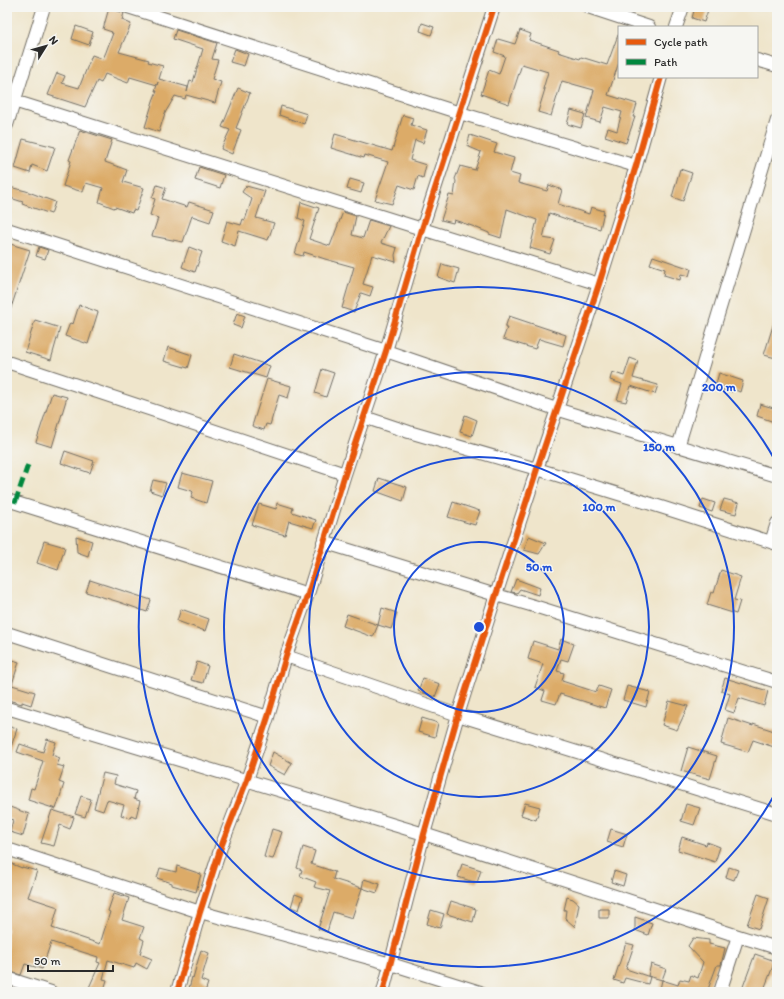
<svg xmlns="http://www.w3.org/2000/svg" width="784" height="999" viewBox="0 0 784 999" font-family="Itim,sans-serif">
<rect width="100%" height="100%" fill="#f6f6f2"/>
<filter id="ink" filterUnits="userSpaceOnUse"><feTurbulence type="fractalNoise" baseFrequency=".025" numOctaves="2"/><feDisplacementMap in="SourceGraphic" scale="8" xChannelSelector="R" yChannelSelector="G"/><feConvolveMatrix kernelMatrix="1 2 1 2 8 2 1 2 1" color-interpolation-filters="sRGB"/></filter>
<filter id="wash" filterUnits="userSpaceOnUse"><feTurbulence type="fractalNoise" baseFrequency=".012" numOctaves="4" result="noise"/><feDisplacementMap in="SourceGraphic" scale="16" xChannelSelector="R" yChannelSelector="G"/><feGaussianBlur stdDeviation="0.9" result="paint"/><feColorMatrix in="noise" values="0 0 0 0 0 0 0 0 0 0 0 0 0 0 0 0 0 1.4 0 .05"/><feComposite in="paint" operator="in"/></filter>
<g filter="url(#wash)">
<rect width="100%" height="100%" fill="#efe5cb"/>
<g id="blocks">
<path fill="#dcab67" d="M695,7H709L704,22L692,18Z
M109,8L124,13L122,20L131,24L119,52L149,60L148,62L163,66L159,79L188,87L187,92L190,81L193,82L203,49L173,39L176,30L217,43L212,59L218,60L212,79L221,82L215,103L186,95L185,99L175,96L165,113L159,132L145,127L153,101L157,91H155L158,82L157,85L130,77L128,83L105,74L101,83L97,81L85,107L48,95L57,73L65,76L62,83L79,88L92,55L103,59L106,52L113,33H111L112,32L103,29Z
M422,23L434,27L431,35L420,31Z
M76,26L93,32L89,45L72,39Z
M520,30L531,34L529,40L559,50L558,52L580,59L581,57L607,65L618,35H619V62L608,95L637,104L633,117H635L626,143L605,136L608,128L617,131L622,112L605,107L600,122L586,118L594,90L562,81L551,116L538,112L545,89H543L548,72L522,64L509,104L481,94L489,70L499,74L505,56L494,52L498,39L515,44Z
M235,49L248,54L244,66L230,62Z
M238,88L250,93L236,128L241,130L232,154L221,149L230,130L222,127Z
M281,106L307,114L304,124L279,115Z
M571,110L585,114L581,128L567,124Z
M403,115L413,118L411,125L427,130L423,143L415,140L410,160L426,165L423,178L418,176L414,190L399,185L392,204L375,200L388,162L365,155L364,158L331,148L335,134L392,151Z
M80,130L112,140L105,162L127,170L123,182L144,188L136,211L133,210L132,213L115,207L114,208L99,202L103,188L86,183L83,192L63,186L71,161L69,160Z
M470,135L497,144L494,152L514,158L510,173L520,176L518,183L547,191L549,185L562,190L558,204L589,214L591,207L604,211L600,229L569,220L549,213L543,238L555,240L550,254L530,248L537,220L507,209L501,238L489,234V233L472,226L454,220L453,223L441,220L449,195L454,196L456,181L455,179L460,166L475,170L481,152L467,146Z
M23,139L55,147L47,171L32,165L30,173L15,168Z
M199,167L224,175L220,188L195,180Z
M680,169L692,173L683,201L672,197Z
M350,179L364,183L361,193L347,189Z
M157,185L166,188L162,199L187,207L189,202L214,210L210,222L192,216L183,242L152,236L158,218L150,215L155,199L152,198Z
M246,186L265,191L256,218L274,223L268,240L239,231L235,246L221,241L227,221L241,225L243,219L245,220L252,199L242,192Z
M9,187L26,191L55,202L51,214L22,204L23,202L7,197Z
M301,202L319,208L309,239L330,246L343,212L356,216L352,235L363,238L369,220L389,226L381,243L397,248L395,255L396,262L372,255L363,284L373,287L370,296L361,293L354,312L342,308L354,267L325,259L304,252L303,256L295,254L305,221L298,218Z
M7,243L30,250L9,314H7Z
M39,247L48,250L45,259L36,256Z
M189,247L202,252L195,272L182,267Z
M653,256L691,269L689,276L681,274L680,280L664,275L665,269L650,264Z
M442,264L459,269L455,283L438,277Z
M79,305L98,312L88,344L65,336L70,323L73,324Z
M237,313L245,316L241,328L233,325Z
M509,316L566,335L563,346L539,339L535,349L503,339L507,328H505Z
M775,319H777V353L776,358L764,355Z
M35,320L60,328L51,360L25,352Z
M168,347L192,355L188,368L164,361Z
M234,354L270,366L266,378L230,367Z
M630,358L638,361L633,378L658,385L655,394L631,386L626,402L617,400L622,384L610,380L612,372L624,376Z
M322,369L334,373L326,397L315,393Z
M719,373L743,381L740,392L733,389L732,392L723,390L724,387L716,384Z
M267,379L291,386L288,398L279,395L270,425L266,424L264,430L252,426Z
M52,393L67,397L52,447L36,442Z
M760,404L777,409V423L757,416Z
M465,415L477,420L472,436L460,432Z
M65,451L94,461L90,473L61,463Z
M182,473L212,481L206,503L191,498L193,492L192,491L178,487Z
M379,478L407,487L403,501L375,491Z
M153,480L166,483L162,495L150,491Z
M703,499L715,503L712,512L700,508Z
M724,499L739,503L736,514L720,510Z
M453,502L480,511L475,525L448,517Z
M277,503L293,508L292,512L316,520L313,528L289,521L285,535L252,525L259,504L276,509Z
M76,536L92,541L88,556L77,552Z
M529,536L546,543L539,554L524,550Z
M44,541L65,547L58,570L37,563Z
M721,570L741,577L734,600L740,601L736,614L707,605L711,592L714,593Z
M516,579L540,588L538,595L520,589L517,593L511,592Z
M90,580L151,600L147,612L119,602L86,592Z
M382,608L397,613L391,629L378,625Z
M181,609L209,619L205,631L177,621Z
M347,614L378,625L373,637L343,626Z
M561,639L574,644L568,661L561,659L557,671L564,673L562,681L596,692L599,686L611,690L605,708L560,694L556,704L542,700L545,691L535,687L543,664L528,659L533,641L558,649Z
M7,658L19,662L9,694H7Z
M197,662L208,666L203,683L191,680Z
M423,678L440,684L435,697L418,691Z
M725,678L768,691L764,706L739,698L734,713L725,710L730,694L721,691Z
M12,685L35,692L31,705L22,702V704L8,700Z
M627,686L650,692L646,707L623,700Z
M669,701L688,706L677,730L662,725Z
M422,718L438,723L435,737L418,732Z
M728,718L753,726V724L777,732V748L753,740L748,752L721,744Z
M7,726L17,729L9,753H7Z
M47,739L56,742L52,755L60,758L57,765L64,767L59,782L64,784L56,809L28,800L31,788L34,789L43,761L17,752L20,744L43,752Z
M688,747L717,756L710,779L681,771Z
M273,752L292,763L285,775L268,766Z
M103,773L116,776L114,784L136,791L134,799L140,801L136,817L131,815L130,818L121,815L124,805L107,800L103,811L94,808Z
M81,796L91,799L85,817L75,814Z
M525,803L540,807L536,820L521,815Z
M686,804L700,808L694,825L681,821Z
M7,806L29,814L23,836L10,832L13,820L7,818Z
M52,810L74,817L70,829L60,825L54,846L41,843Z
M272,829L282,832L273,859L264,857Z
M611,829L627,834L623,847L607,842Z
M682,837L706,845L707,842L720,847L715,862L678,850Z
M303,847L315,851L311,864L335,872L333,879L362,888L364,879L380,884L377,893L362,888L352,918L333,912L327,932L318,929L330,891L314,887L316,882L300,876L302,870L297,868Z
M7,862L22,868V867L37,871L28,897L58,907L52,928L100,944L110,912L108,911L114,893L129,898L122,920L144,927L140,938L144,940L140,954L152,959L147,969L136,963L134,968L108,960L103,979L107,980L104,990H103L102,992H87L100,963L97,962L98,957L51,942L42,969L25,964L21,975L7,971Z
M462,864L481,870L477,883L458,877Z
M177,866L201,874L196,892L172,885V883L157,878L160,868L176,872Z
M729,867L738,870L734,880L726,877Z
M614,871L626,875L623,886L611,882Z
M295,894L303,897L299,910L291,907Z
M758,894L769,898L759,929L747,925Z
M567,897L573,899L579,904L575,927L565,918L566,910H564Z
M451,901L476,909L473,922L447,914Z
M599,909H609V918H599Z
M431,910L444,914L440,928L427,924Z
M635,917L652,923L648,935L635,930Z
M693,938L709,940V944L725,948L721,965H717L707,992H668L660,989L662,980L678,985L680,979L689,981L691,975L698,978L703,962L688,946Z
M626,943L634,945L626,969L650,977L648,984L625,978L623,983L614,980Z
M201,950L209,953L201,980L208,983L205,992H188L192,977L193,978Z
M755,954L775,961L763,992H741Z
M651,964L666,969L662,980L648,976Z"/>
</g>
</g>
<g filter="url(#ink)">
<use href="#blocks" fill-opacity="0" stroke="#706c63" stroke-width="1"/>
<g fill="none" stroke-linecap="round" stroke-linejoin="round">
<g stroke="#706c63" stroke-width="14">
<path id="street" d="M128,7L460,113L636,166
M588,7L649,27
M676,27L683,7
M757,60L777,66
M14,101L422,229L599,284
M7,125L44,7
M7,229L386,351L556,409L777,476
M7,362L345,474
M364,417L409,432L537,469L661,507L777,544
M678,447L777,120
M7,500L308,594
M323,542L496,595L534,606L777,682
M771,542L777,523
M7,633L268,717
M286,656L458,715L777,814
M7,708L424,834L738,936L777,948
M7,849L200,912L391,964L480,992
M7,978L51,992
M177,992L200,912L221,847L247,780L268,717L286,656L308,594L345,474L386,351L422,229L494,7
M383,992L424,834L458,715L496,595L537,469L599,284L636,166L661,77
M720,992L738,936"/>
</g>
<use href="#street" stroke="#fff" stroke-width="12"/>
<path stroke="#00873e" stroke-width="5" stroke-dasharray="10 5" stroke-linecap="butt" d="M15,503L29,462"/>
<g stroke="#f6f6f2" stroke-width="8">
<path id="cycleway" d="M177,992L200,912L221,847L247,780L268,717L286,656L308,594L345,474L386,351L422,229L494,7
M383,992L424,834L458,715L496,595L537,469L599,284L636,166L661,77"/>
</g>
<use href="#cycleway" stroke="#e8590c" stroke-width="6"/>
</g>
</g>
<g fill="none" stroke="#1d4ed8" stroke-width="2">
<circle cx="479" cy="627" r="85"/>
<circle cx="479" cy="627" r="170"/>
<circle cx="479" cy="627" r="255"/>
<path d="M776 792A340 340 0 1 1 776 462"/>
</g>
<circle cx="479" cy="627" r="6" fill="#1d4ed8" stroke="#f6f6f2" stroke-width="2"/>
<g font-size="12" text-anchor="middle" font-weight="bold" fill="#1d4ed8" stroke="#f6f6f2" stroke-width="3" stroke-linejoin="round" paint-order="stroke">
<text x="719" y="391">200 m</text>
<text x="659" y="451">150 m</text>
<text x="599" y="511">100 m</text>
<text x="539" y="571">50 m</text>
</g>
<rect width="784" height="999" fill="none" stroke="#f6f6f2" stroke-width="24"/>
<rect x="618" y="26" width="140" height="52" fill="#f6f6f2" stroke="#a5a5a2"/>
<rect x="626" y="39" width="20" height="6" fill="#e8590c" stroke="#a5a5a2"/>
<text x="654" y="46" font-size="12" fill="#2b2b2b">Cycle path</text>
<rect x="626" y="59" width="20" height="6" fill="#00873e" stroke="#a5a5a2"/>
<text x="654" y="66" font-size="12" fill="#2b2b2b">Path</text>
<g transform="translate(46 46) rotate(53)" stroke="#f6f6f2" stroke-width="3" paint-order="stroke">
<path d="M0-3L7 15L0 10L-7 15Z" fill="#2b2b2b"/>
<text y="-6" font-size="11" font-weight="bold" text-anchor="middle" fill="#2b2b2b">N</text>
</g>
<path d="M28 965v6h85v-6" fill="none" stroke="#2b2b2b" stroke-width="2"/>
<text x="34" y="965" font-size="12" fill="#2b2b2b" stroke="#f6f6f2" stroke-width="3" paint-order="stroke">50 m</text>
</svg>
